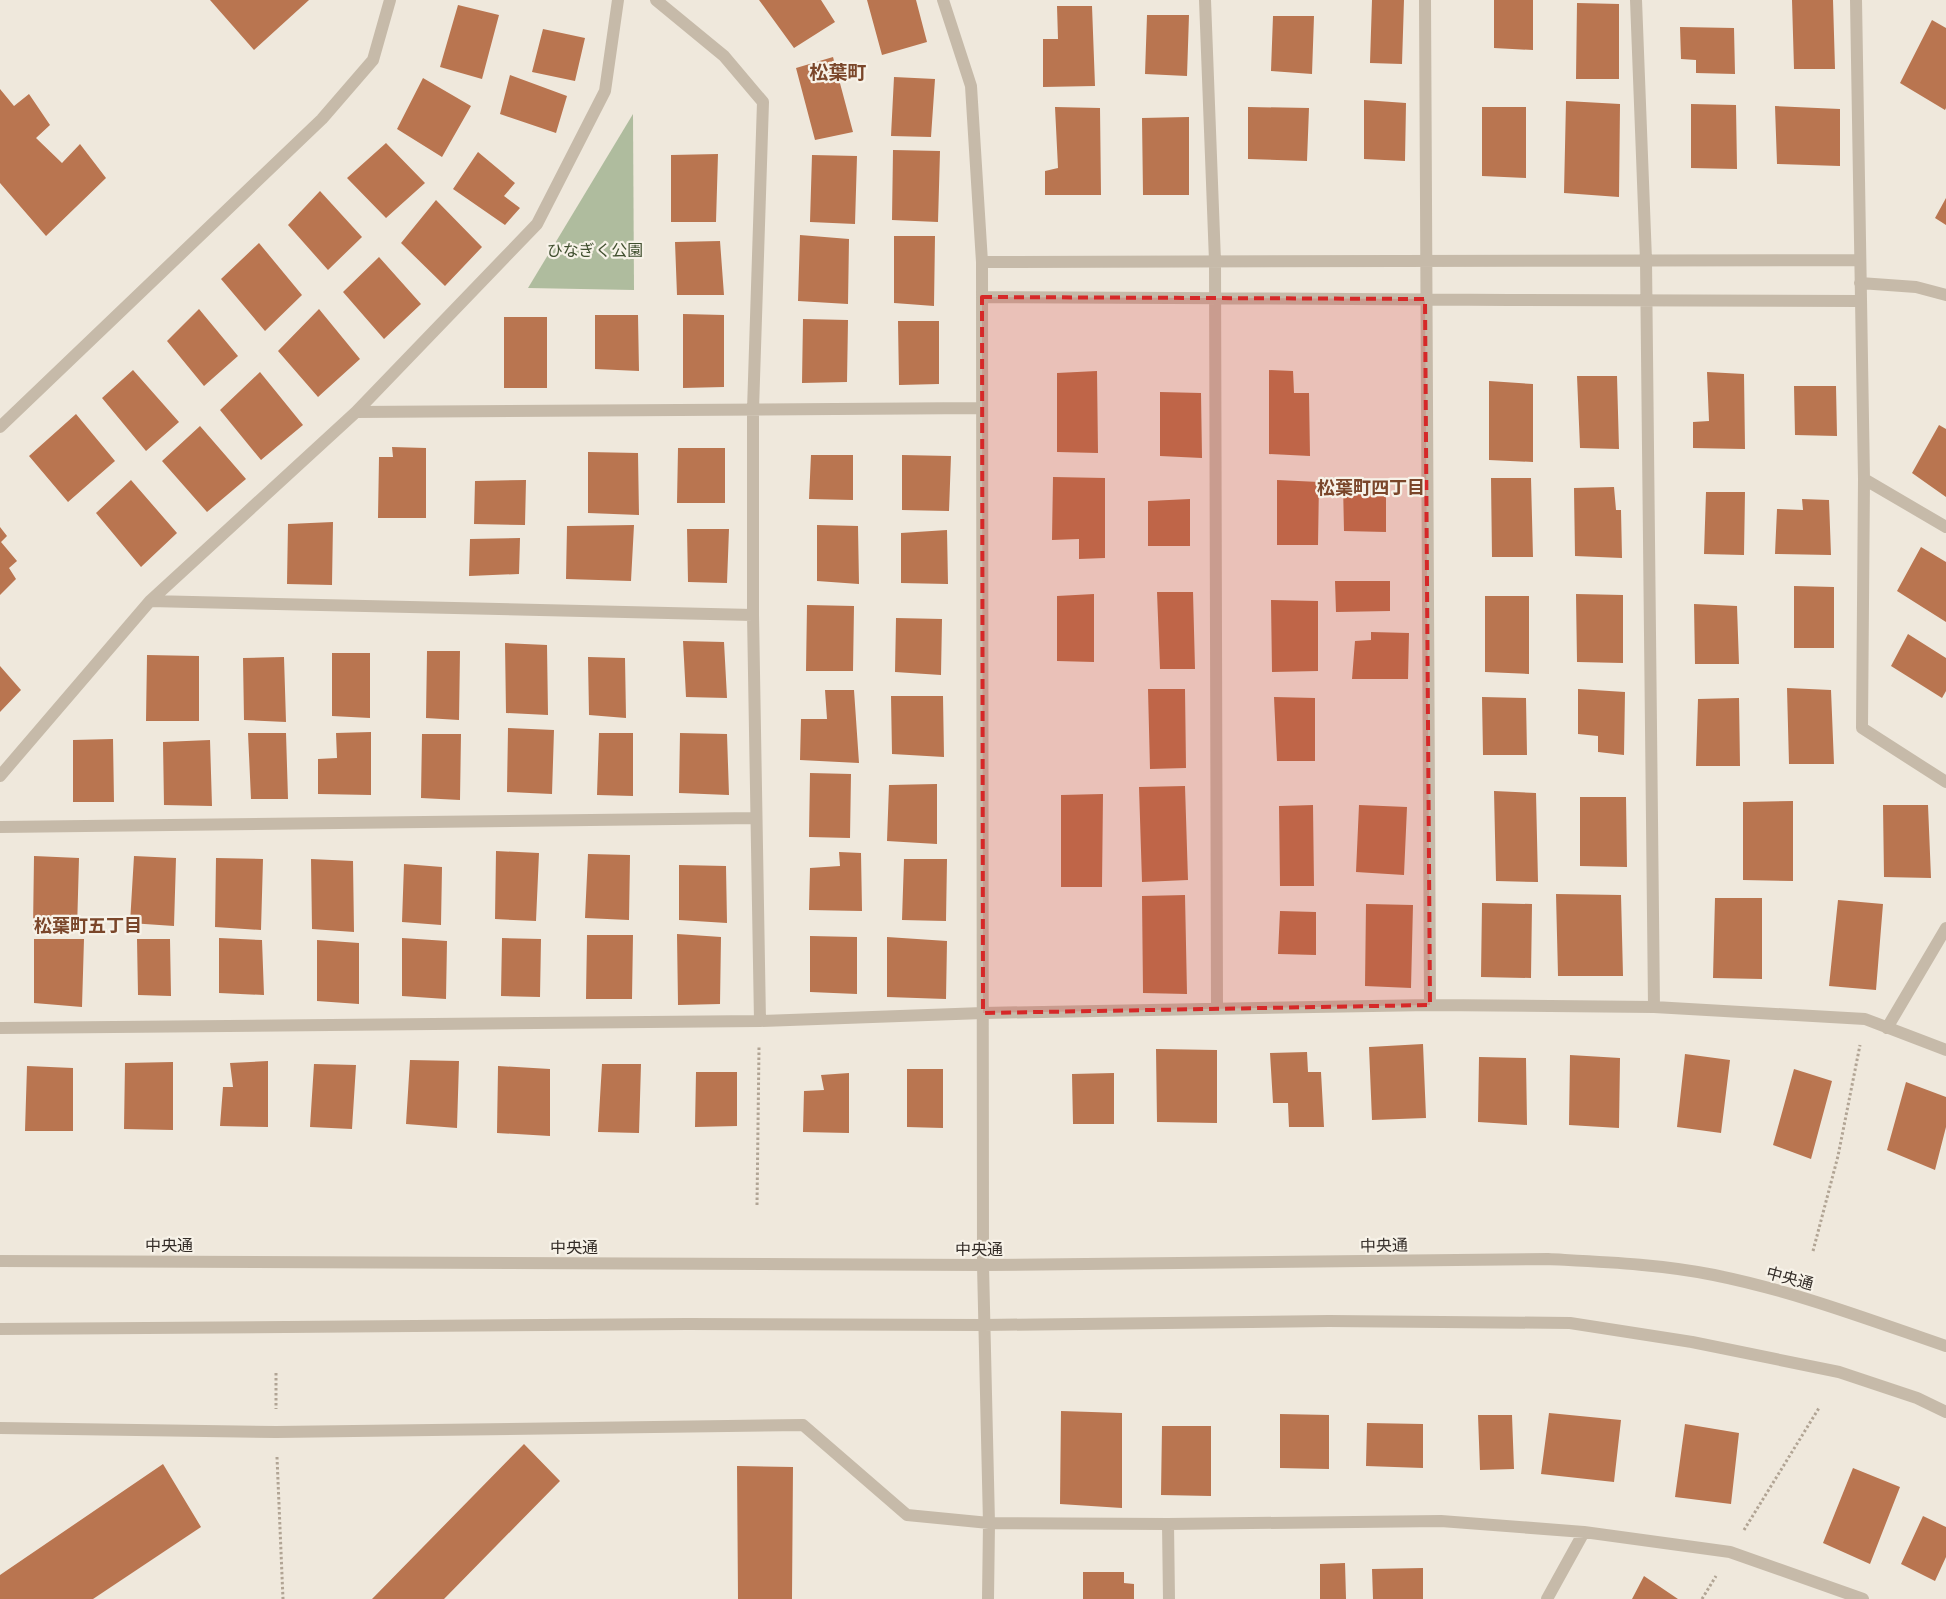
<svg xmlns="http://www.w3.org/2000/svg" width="1946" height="1599" viewBox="0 0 1946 1599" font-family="'Space Grotesk','Noto Sans JP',sans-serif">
<rect width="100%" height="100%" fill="#efe8dc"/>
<path fill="#afbc9e" d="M633,114L634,290L528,288Z"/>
<path fill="#b97550" d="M210,0H309L254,50Z
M759,0H821L835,22L794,48Z
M867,0H916L927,42L882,55Z
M1372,0H1404L1402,64L1370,63Z
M1494,0H1533V50L1494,48Z
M1792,0H1833L1835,69H1794Z
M1577,3L1619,4V79H1576Z
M458,5L499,15L482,79L440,67Z
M1057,6H1092L1095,86L1043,87V39H1058Z
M1147,15H1189L1187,76L1145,74Z
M1273,16H1314L1312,74L1271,71Z
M1932,20L1946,28V108L1945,110L1900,83Z
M1680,27L1734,28L1735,74L1696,73V60L1681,59Z
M543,29L585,38L575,81L532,72Z
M833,57L853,132L815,140L796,68Z
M510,75L567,96L556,133L500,114Z
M894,77L935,79L931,137L891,136Z
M423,78L471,106L442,157L397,129Z
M0,89L14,106L29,94L50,125L36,138L62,163L80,144L106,178L46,236L0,183Z
M1364,100L1406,103L1405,161L1364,159Z
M1566,101L1620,104L1619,197L1564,193Z
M1691,104L1736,105L1737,169L1691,168Z
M1775,106L1840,109V166L1777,164Z
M1055,107L1100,108L1101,195H1045V171L1058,168Z
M1248,107L1309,108L1307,161L1248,159Z
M1482,107H1526V178L1482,176Z
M1189,117V195H1143L1142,118Z
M386,143L425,183L386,218L347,178Z
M893,150L940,151L938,222L892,220Z
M478,152L515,183L504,196L520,208L505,225L453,189Z
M718,154L716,222H671V155Z
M812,155L857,156L855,224L810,222Z
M320,191L362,237L328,270L288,225Z
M1946,198V225L1935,218Z
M436,200L482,247L445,286L401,243Z
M800,235L849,239L848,304L798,301Z
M894,236H935L934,306L894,303Z
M720,241L724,295H677L675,242Z
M259,243L302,295L265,331L221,279Z
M379,257L421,304L384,339L343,292Z
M199,309L238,356L204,386L167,341Z
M319,309L360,359L318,397L278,351Z
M683,314L724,315V387L683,388Z
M595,315H638L639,371L595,369Z
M504,317H547V388H504Z
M803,319L848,320L847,382L802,383Z
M898,321H939V384L899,385Z
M133,370L179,422L146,451L102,398Z
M1269,370L1293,371L1294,393H1309L1310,456L1269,454Z
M1097,371L1098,453L1057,452V373Z
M260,372L303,425L261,460L220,410Z
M1707,372L1744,374L1745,449L1693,448V422L1709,421Z
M1577,376H1617L1619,449L1580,448Z
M1489,381L1533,384V462L1489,460Z
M1794,386H1836L1837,436L1795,435Z
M1160,392L1201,393L1202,458L1160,456Z
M76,414L115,461L68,502L29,456Z
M1939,425L1946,429V497L1912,473Z
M200,426L246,479L207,512L162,461Z
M392,447L426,448V518H378L379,457H393Z
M678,448H725V503H677Z
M588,452L638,453L639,515L588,513Z
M811,455H853V500L809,499Z
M902,455L951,456L949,511L902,510Z
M1053,477L1105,478V558L1079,559V539L1052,540Z
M1491,478H1531L1533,557H1492Z
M131,480L177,533L141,567L96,513Z
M526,480L525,525L474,524L475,481Z
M1277,480L1319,482L1318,545H1277Z
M1343,484L1386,486V532L1344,531Z
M1614,487L1616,510H1621L1622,558L1575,556L1574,488Z
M1706,492H1745L1744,555L1704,554Z
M1190,499V546H1148V501Z
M1802,499L1829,500L1831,555L1775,554L1777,509L1803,510Z
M333,522L332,585L287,584L288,524Z
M634,525L631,581L566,579L567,526Z
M817,525L858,526L859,584L817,581Z
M0,527L7,536L1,542L17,561L9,568L16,579L0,595Z
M687,529H729L727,583L688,582Z
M947,530L948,584L901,583V533Z
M520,538L519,574L469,576L470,539Z
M1921,547L1946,562V622L1897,591Z
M1335,581H1390V611L1336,612Z
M1794,586L1834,587V648H1794Z
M1157,592H1193L1195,669H1160Z
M1094,594V662L1057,661V596Z
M1576,594L1623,595V663L1577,662Z
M1485,596H1529V674L1485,672Z
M1271,600L1318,601V671L1272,672Z
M1694,604L1737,606L1739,664H1695Z
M807,605L854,606L853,671H806Z
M896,618L942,619L941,675L895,672Z
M1371,632L1409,633L1408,679H1352L1355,641L1371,640Z
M1908,634L1946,658V691L1942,698L1891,666Z
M683,641L724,642L727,698L686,697Z
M505,643L547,645L548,715L506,713Z
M427,651H460L459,720L426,718Z
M332,653H370V718L332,716Z
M147,655L199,656V721H146Z
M284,657L286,722L244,720L243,658Z
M588,657L625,658L626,718L589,715Z
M0,666L21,690L0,712Z
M1787,688L1831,690L1834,764H1789Z
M1148,689H1185L1186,768L1150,769Z
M1578,689L1625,692L1624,755L1598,752V736L1578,734Z
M825,690H854L859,763L800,760L801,719H827Z
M891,696H943L944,757L892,754Z
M1274,697L1315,698V761H1277Z
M1482,697L1526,698L1527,755H1483Z
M1739,698L1740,766H1696L1698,699Z
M508,728L554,730L552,794L507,792Z
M371,732V795L318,794V759L337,758L336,733Z
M248,733H286L288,799H251Z
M599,733H633V796L597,795Z
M680,733L727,734L729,795L679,793Z
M422,734H461L460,800L421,798Z
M113,739L114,802H73V740Z
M210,740L212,806L164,805L163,742Z
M810,773L851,774L850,838L809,837Z
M937,784V844L887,841L889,785Z
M1185,786L1188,880L1142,882L1139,787Z
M1494,791L1536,793L1538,882L1496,881Z
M1103,794L1102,887H1061V795Z
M1580,797H1626L1627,867L1580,866Z
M1793,801V881L1743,880V802Z
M1313,805L1314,886H1280L1279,806Z
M1359,805L1407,807L1404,875L1356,872Z
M1883,805H1928L1931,878L1884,877Z
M496,851L539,853L536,921L495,919Z
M839,852L861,853L862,911L809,910L810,868L840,866Z
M588,854L630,855L629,920L585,918Z
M34,856L79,858L77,930L33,929Z
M134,856L176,858L174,926L130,923Z
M216,858L263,859L261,930L215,927Z
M311,859L353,861L354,932L312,929Z
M904,859H947L946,921L902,920Z
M404,864L442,867L441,925L402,922Z
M679,865L726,866L727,923L679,920Z
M1556,894L1621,895L1623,976H1558Z
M1185,895L1187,994L1143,993L1142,896Z
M1715,898H1762V979L1713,978Z
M1838,900L1883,904L1876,990L1829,986Z
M1482,903L1532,904L1531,978L1481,977Z
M1366,904L1413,905L1411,988L1365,986Z
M1280,911L1316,912V955L1278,954Z
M677,934L721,937L720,1004L678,1005Z
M587,935H633L632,999H586Z
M810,936L857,937V994L810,992Z
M887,937L947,941L946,999L887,997Z
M219,938L262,940L264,995L219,993Z
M402,938L447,941L446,999L402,996Z
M502,938L541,939L540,997L501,996Z
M34,939H84L82,1007L34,1003Z
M137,939H170L171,996L138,995Z
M317,940L359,943V1004L317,1001Z
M1423,1044L1426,1118L1372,1120L1369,1047Z
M1156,1049L1217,1050V1123L1157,1122Z
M1307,1052L1308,1072H1321L1324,1127H1289L1288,1103H1273L1270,1053Z
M1685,1054L1730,1060L1721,1133L1677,1127Z
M1570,1055L1620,1058L1619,1128L1569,1125Z
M1479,1057L1526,1058L1527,1125L1478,1122Z
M410,1060L459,1061L457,1128L406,1124Z
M268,1061V1127L220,1126L223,1087H233L230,1063Z
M173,1062V1130L124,1129L125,1063Z
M314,1064L356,1065L352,1129L310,1127Z
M602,1064H641L639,1133L598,1132Z
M27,1066L73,1068V1131H25Z
M498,1066L550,1069V1136L497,1133Z
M907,1069H943V1128L907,1127Z
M1794,1069L1832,1081L1811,1159L1773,1145Z
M696,1072H737V1126L695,1127Z
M849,1073V1133L803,1132L804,1091L824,1090L821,1075Z
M1114,1073V1124H1073L1072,1074Z
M1906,1082L1946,1097V1127L1935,1170L1887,1150Z
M1061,1411L1122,1413V1508L1060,1504Z
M1549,1413L1621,1420L1614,1482L1541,1474Z
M1280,1414L1329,1415V1469L1280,1468Z
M1478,1415H1512L1514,1469L1480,1470Z
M1367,1423L1423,1424V1468L1366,1466Z
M1685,1424L1739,1433L1731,1504L1675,1497Z
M1162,1426H1211V1496L1161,1495Z
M524,1444L560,1481L444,1599H372Z
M163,1464L201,1527L93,1599H0V1575Z
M737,1466L793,1467L792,1599H738Z
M1853,1468L1900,1487L1870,1564L1823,1543Z
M1923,1516L1946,1527V1557L1935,1581L1901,1564Z
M1345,1563L1346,1599H1320V1564Z
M1423,1568V1599H1373L1372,1569Z
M1083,1572H1124V1583L1134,1584V1599H1083Z
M1644,1576L1678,1599H1632Z"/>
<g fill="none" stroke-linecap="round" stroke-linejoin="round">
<path stroke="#b1a494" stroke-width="3" stroke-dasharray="2.5 2.5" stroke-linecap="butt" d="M757,1205L759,1047
M1813,1251L1838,1156L1860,1045
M276,1373V1409
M277,1457L283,1599
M1744,1530L1819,1408
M1702,1599L1716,1576"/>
<path stroke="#c6baa9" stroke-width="12" d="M656,0L724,56L763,102L753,410V615L760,1021
M943,0L971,86L982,262L983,1265L989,1523L988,1599
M1205,0L1215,261L1217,1008
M1425,0L1430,1005
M1636,0L1646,260L1654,1007
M1856,0L1864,479L1862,728L1946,782
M982,262L1860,260
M1860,283L1916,287L1946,295
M982,297C1275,301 1568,299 1861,301
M356,412L981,408
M0,427L322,119L373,60L390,0
M1864,479L1946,527
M150,601L753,615
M0,776L150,601L356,412L537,224L605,91L618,0
M0,827L756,818
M0,1028L760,1021L983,1013L1430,1005L1654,1007L1865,1019L1946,1050
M1887,1028L1946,928
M0,1261L983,1265L1548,1259C1604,1262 1660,1264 1714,1275C1794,1291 1870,1320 1946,1346
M0,1329L687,1324L984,1325L1329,1321L1570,1323L1692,1342L1839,1372L1917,1398L1946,1412
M0,1428L276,1432L803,1425L907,1515L989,1523L1168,1524L1441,1521L1584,1532L1730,1552L1863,1599
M1168,1524L1169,1599
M1547,1599L1584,1532"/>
</g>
<path fill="#d62828" fill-opacity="0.2" stroke="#d62828" stroke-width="4" stroke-dasharray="10 6" stroke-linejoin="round" d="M982,297L1425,299L1430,1005L983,1013Z"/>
<g text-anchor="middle" stroke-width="4.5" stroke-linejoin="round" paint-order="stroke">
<g font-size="16" fill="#404f2f" stroke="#f7f2e8">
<text x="595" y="256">ひなぎく公園</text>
</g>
<g font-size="16" fill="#342d28" stroke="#f7f2e8">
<text x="169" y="1251">中央通</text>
<text transform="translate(1384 1245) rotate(-1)" y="6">中央通</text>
<text x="574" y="1253">中央通</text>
<text x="979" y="1255">中央通</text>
<text transform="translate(1790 1278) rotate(15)" y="6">中央通</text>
</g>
<g font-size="18" font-weight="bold" fill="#7a462a" stroke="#f7f2e8">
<text x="1371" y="494">松葉町四丁目</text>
<text x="88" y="932">松葉町五丁目</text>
</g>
<g font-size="19" font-weight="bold" fill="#7a462a" stroke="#f7f2e8">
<text x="838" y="79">松葉町</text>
</g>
</g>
</svg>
